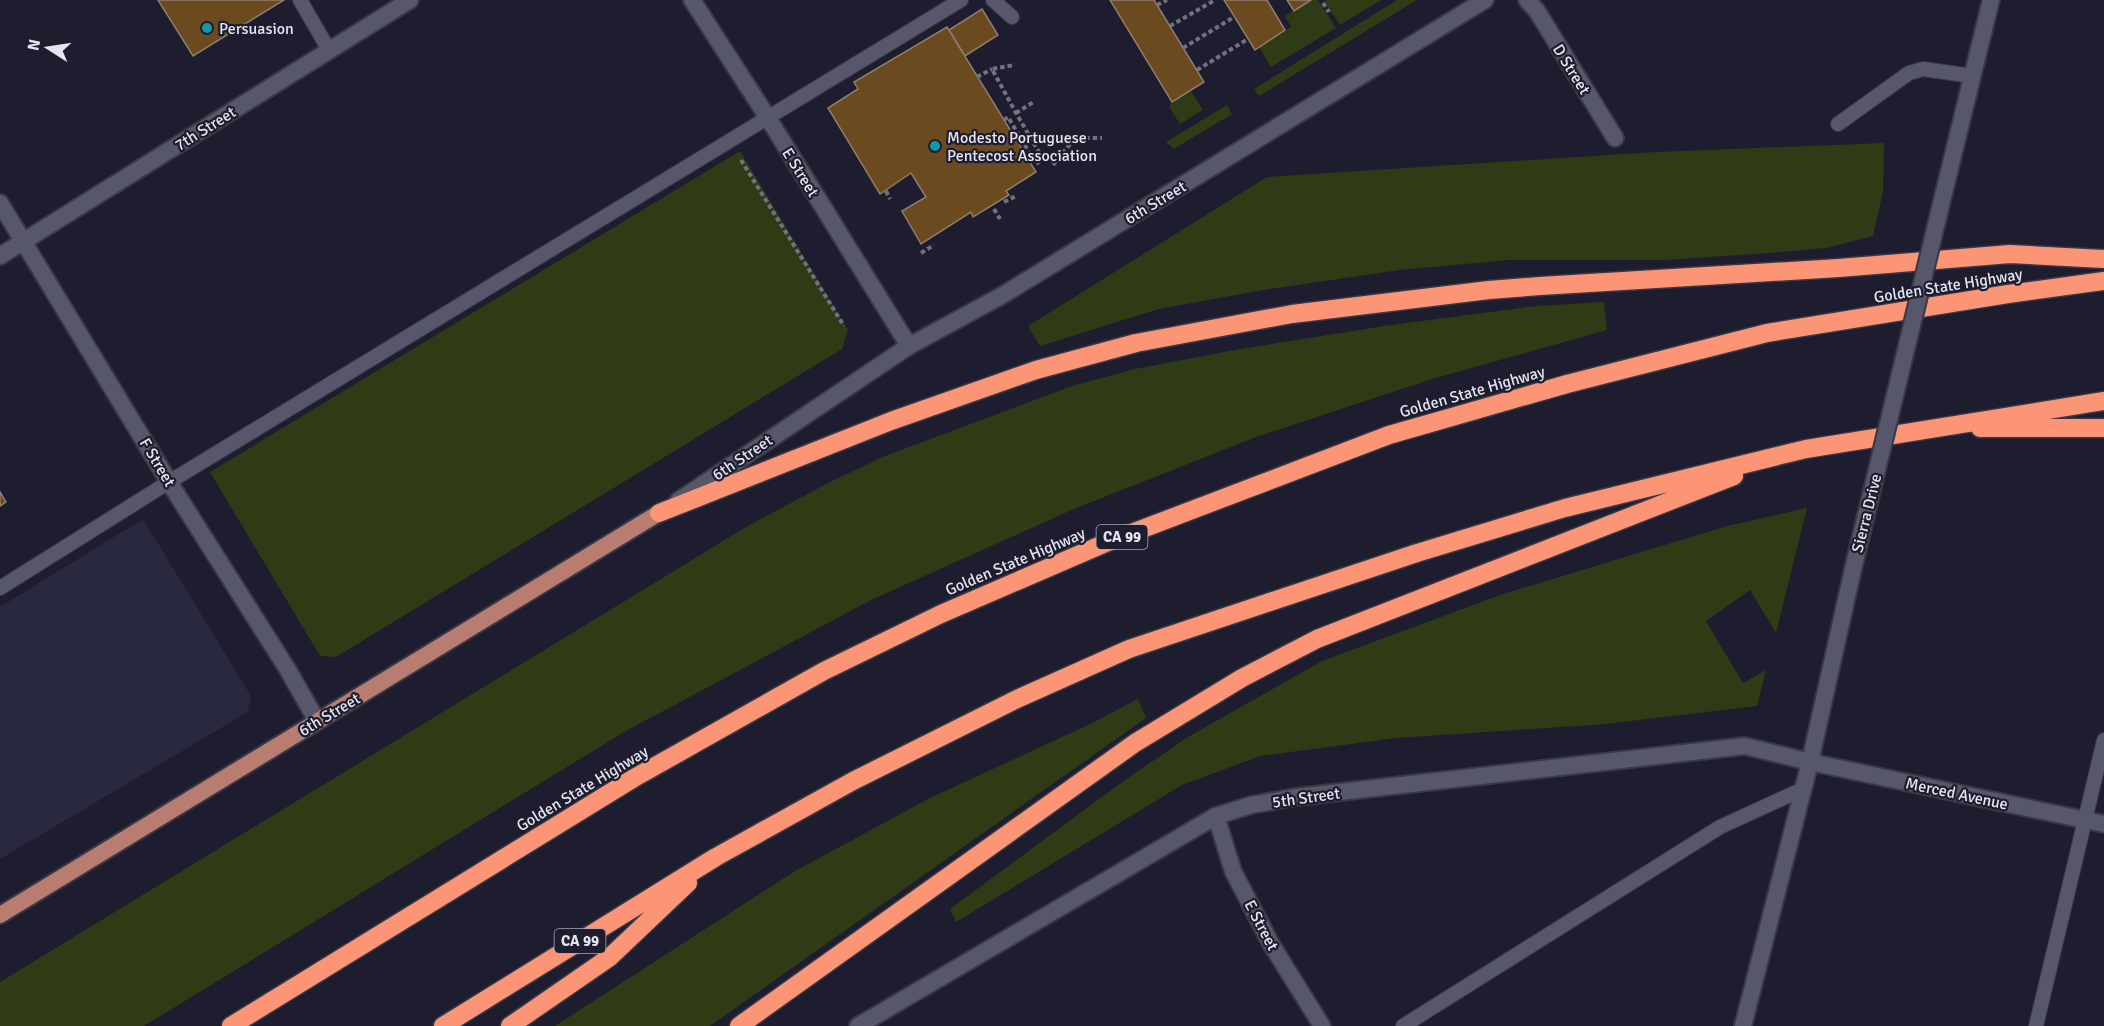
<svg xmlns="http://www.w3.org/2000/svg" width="2104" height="1026" viewBox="0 0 2104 1026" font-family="Signika,sans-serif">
<rect width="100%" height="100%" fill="#1d1d2f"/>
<path fill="#28283f" d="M143,519L251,696L248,712L0,859V607Z"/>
<path fill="#2e3b15" d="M1311,0H1318L1336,28L1271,67L1259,47L1291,27L1285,16Z
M1327,0H1381L1340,25L1324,2Z
M1397,0H1417L1259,96L1254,89Z
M1191,91L1203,110L1180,124L1169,107L1172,102Z
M1227,105L1232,114L1174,149L1166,142Z
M1884,143L1883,192L1873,236L1826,248L1769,253L1665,260H1509L1400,270L1263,290L1159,309L1040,346L1028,326L1267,177L1656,152Z
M740,151L848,330L842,349L336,657L320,656L210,472Z
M1604,302L1607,330L1432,379L1256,437L1074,509L871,600L624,732L144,1026H0V982L746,527L828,483L885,456L1072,386L1135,369L1240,349L1384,326L1536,306Z
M1807,508L1776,633L1750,590L1706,621L1743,683L1766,670L1757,706L1605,724L1396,738L1260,756L1182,785L956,922L950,909L1125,780L1188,737L1322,661L1503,594L1727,526Z
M1138,699L1146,718L710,1026H555L795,871L930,798L1088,725Z"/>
<path fill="#6b4a20" stroke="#8e7e6b" stroke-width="1.5" d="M158,0H284L193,56Z
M1110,0H1154L1204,82L1172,102Z
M1224,0H1267L1285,30L1255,50Z
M1287,0H1311L1294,11Z
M982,9L998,35L965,56L949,30Z
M947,27L1036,172L1006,191L1009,195L973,217L971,212L921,244L902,211L926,197L911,173L880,194L828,108L858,89L854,82Z
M0,492L6,502L0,506Z"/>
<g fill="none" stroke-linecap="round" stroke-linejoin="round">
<g stroke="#383846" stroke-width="16">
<path id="service" d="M300,0L329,50
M993,0L1012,17
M1838,124L1909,73L1923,69L1972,76
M0,588L169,482L961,0
M1403,1026L1720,827L1803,789
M2036,1026L2104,740"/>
</g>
<g stroke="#383846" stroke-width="20">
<path id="minor" d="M692,0L768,118L909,346
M1527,0L1537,11L1615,138
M0,203L169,482L288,670L317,721
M1810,762L2104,824
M1216,816L1233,871L1271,944L1322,1026"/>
</g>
<g stroke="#383846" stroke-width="20">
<path id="tertiary" d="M1946,184L1991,0
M0,256L410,0
M678,501L909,346L1001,296L1485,0
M858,1026L1216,816L1251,805L1296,797L1745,746L1810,762
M1743,1026L1810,762L1853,569"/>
</g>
<g stroke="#383846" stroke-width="20">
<path id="primary" d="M0,915L659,513"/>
</g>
<g stroke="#383846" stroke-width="21">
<path id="motorway" d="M1980,428H2104
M659,513L891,421L1036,370L1136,343L1292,314L1489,290L1540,286L1839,268L2010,254L2104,259
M231,1026L634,778L824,671L941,614L1108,542L1389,435L1567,384L1767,333L2008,294L2104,281
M443,1026L716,857L853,781L1017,699L1129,649L1417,553L1565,508L1806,449L2104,401
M510,1026L610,957L688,883
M739,1026L1135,743L1242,678L1317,639L1734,476"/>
</g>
<path stroke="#717181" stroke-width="4" stroke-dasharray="4.5 3" stroke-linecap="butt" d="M1323,3L1329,12
M1157,5L1167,0
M1170,26L1215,0
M1183,48L1234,17
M1197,70L1248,39
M977,77L992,69
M1016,113L1035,101
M1004,120L1008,117L1036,164L1043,159L1016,113L992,69L1014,65
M741,160L844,326
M1053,165L1075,138H1102
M886,191L890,199
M1004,202L1016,196
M994,209L1000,219
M921,253L934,245"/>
<use href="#service" stroke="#56576b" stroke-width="14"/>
<use href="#minor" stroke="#56576b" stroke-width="16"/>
<use href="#tertiary" stroke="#56576b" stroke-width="16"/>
<use href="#primary" stroke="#b97c71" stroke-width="16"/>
<use href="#motorway" stroke="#fb9575" stroke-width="18"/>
<g stroke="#383846" stroke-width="20" stroke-linecap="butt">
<path id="tertiary-bridge" d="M1853,569L1946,184"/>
</g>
<use href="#tertiary-bridge" stroke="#56576b" stroke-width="16"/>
</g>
<g fill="#0f9aa8" stroke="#1d1d2f" stroke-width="2">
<circle cx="207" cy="28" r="6"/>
<circle cx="935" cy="146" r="6"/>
</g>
<g text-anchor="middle" stroke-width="4.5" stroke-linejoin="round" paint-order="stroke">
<g fill="#1d1d2f" stroke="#a8a9b7" stroke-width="1.5">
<rect x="1096.5" y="525" width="51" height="24" rx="4.5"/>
<rect x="554.5" y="929" width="51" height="24" rx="4.5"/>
</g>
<g font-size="15" font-weight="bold" fill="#e4e5f1">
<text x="1122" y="542">CA 99</text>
<text x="580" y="946">CA 99</text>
</g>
<g font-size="16" fill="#e4e5f1" stroke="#1d1d2f" text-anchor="start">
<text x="219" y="34">Persuasion</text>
<text x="947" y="143">Modesto Portuguese<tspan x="947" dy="18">Pentecost Association</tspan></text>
</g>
<g font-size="16" fill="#e4e5f1" stroke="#1d1d2f">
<text transform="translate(1572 69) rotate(58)" y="6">D Street</text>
<text transform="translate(205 128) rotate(-32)" y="6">7th Street</text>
<text transform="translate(801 172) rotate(58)" y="6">E Street</text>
<text transform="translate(1155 202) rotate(-31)" y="6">6th Street</text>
<text transform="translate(1948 285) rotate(-9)" y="6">Golden State Highway</text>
<text transform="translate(1472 391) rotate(-16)" y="6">Golden State Highway</text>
<text transform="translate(742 457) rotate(-34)" y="6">6th Street</text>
<text transform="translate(158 462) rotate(59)" y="6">F Street</text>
<text transform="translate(1866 513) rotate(-76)" y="6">Sierra Drive</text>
<text transform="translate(1015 561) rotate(-23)" y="6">Golden State Highway</text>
<text transform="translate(329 714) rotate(-31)" y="6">6th Street</text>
<text transform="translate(582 788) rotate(-31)" y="6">Golden State Highway</text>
<text transform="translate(1957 793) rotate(12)" y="6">Merced Avenue</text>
<text transform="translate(1306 797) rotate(-8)" y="6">5th Street</text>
<text transform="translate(1262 925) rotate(62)" y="6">E Street</text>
</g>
</g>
<g transform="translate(48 48) rotate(282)" stroke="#1d1d2f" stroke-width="4.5" paint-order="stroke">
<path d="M0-4.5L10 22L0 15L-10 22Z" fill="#e4e5f1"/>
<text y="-9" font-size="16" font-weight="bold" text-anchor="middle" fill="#e4e5f1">N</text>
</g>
</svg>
